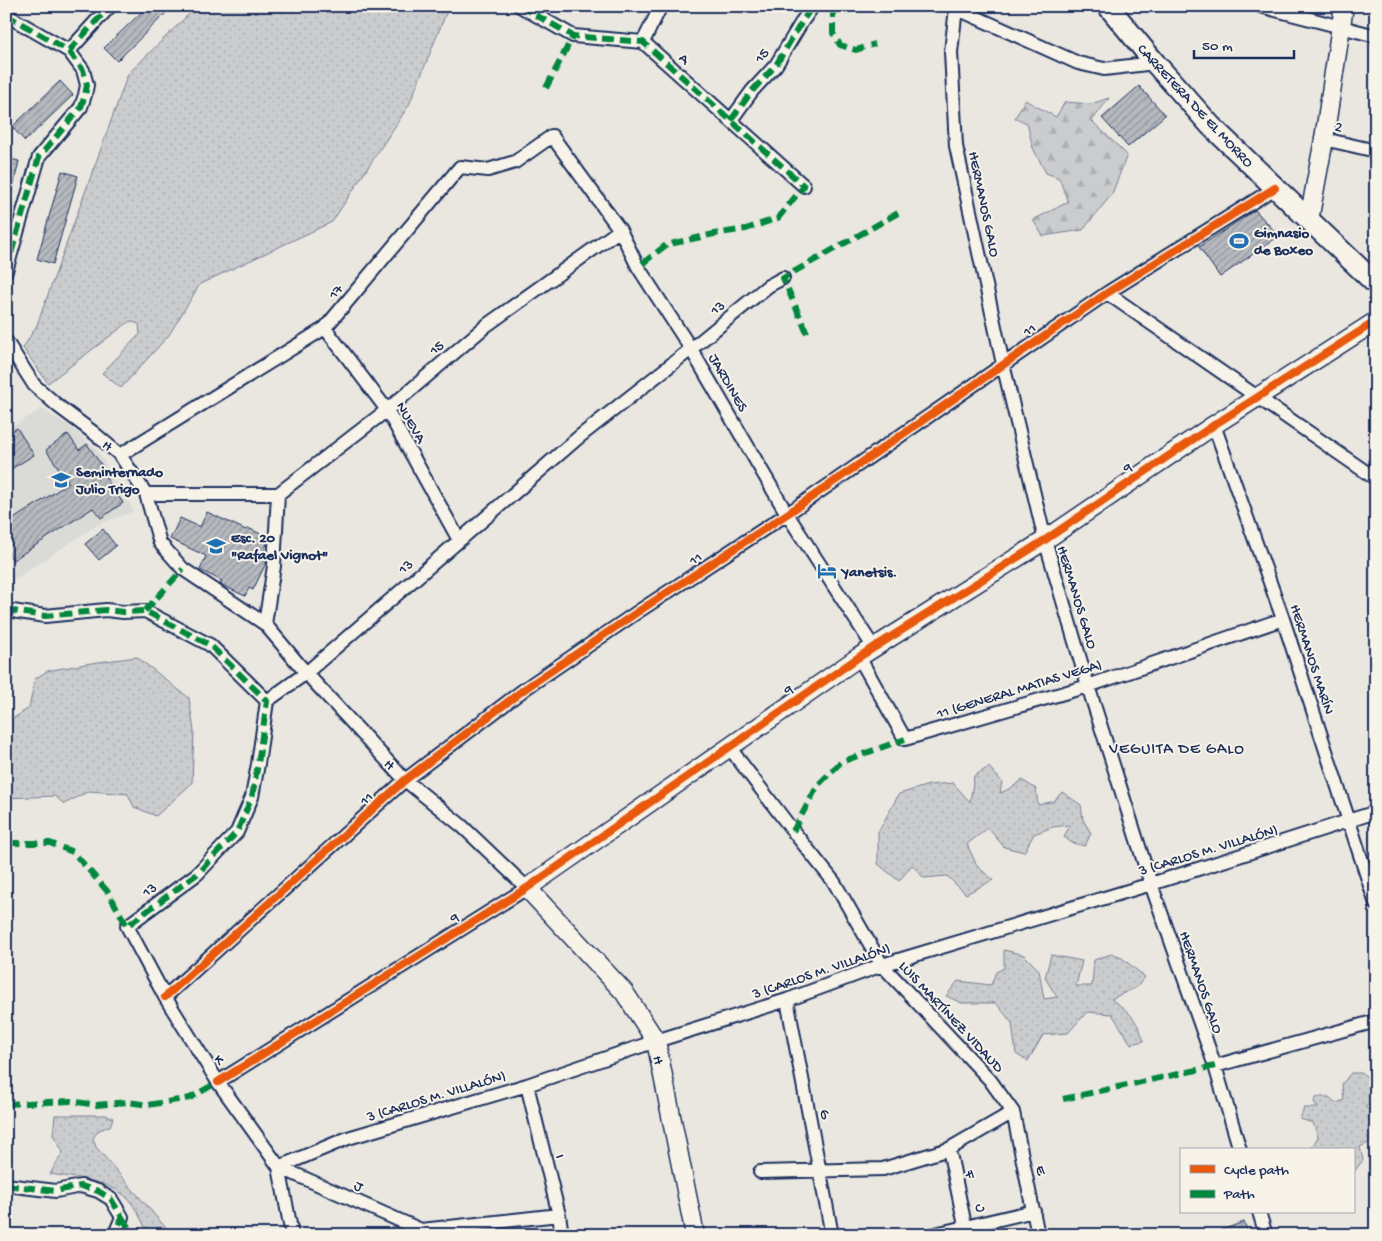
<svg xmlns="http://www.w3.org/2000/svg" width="1382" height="1241" viewBox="0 0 1382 1241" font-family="'Gochi Hand',sans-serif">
<defs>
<pattern id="grass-dots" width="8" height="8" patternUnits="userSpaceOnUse" patternTransform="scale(1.25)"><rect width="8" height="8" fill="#cbcccd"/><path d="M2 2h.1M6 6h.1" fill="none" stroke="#aeb0b2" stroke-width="1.8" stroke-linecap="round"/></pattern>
<pattern id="forest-firs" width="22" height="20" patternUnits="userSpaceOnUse" patternTransform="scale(1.25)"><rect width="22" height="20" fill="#cbcccd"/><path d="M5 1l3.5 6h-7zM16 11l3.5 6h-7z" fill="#aeb0b2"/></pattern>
<pattern id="building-hatch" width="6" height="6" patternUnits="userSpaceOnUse" patternTransform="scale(1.25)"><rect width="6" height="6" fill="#b6babf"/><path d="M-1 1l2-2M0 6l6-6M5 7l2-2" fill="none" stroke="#93989e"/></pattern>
</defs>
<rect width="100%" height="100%" fill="#eae7e0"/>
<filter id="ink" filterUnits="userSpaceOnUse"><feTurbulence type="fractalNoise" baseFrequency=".02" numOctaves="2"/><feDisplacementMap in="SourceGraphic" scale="10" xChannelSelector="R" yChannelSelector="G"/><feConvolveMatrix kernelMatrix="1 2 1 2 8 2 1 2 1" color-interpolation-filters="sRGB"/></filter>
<g filter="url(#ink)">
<path fill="#dadad6" d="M42,409L69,426L96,448L134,511L97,525L12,581L6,580V430Z"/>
<path fill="url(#grass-dots)" stroke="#737e96" d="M197,6H449L409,105L332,222L200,284L169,335L121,388L102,373L140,334L139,324L130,321L48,383L23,348L37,325L128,74Z
M137,657L189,698L194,731L192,783L156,816L134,807L128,794L89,791L64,804L55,796L6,798V723L29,708L35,679L47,671L91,663Z
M989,767L1002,782L1000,793L1011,788L1022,780L1036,789L1038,805L1054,801L1062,792L1081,805L1083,820L1091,833L1085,846L1072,843L1064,837L1070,825L1053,827L1034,834L1024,852L1004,847L988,828L967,844L977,866L993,880L966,894L947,876L924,878L912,865L899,881L878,864V832L899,794L929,785L953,783L970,802L974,776Z
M1004,950L1024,955L1039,970L1044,999L1057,997L1045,978L1051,955L1082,961L1076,986H1092L1094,960L1111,954L1122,958L1145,977L1137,987L1111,999C1130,1012 1136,1018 1144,1041L1131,1044L1112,1014L1087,1012L1068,1033L1043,1035L1028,1061L1016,1054L1012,1023L996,1003H962L946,996L958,981L991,985L996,972L1004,968Z
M1351,1073H1361L1376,1081V1089L1372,1102L1365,1107L1376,1115V1139L1360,1147L1363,1160L1353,1173V1150H1310L1318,1137L1313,1123L1300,1119L1304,1108H1318L1314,1102L1316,1097H1329L1336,1103L1344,1100L1342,1084Z
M55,1115H106L113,1118L110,1126L99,1130L93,1138L96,1147L172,1235H149C144,1225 135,1205 127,1198C109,1180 74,1178 50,1174L63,1152L53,1135Z"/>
<path fill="url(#forest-firs)" stroke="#737e96" d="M1109,98L1092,121L1127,155L1112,194L1083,230L1043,236L1033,220L1068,202L1059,178L1046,173L1033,148L1027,123L1015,118L1025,100L1056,117L1065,102L1091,104Z"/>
<path fill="url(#building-hatch)" stroke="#1b2f5e" d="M148,6H173L117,61L104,48Z
M60,81L73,95L25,141L12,127Z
M1139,86L1165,115L1128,147L1102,118Z
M6,158L19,161L11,197L6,196Z
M62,171L78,176L53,264L37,259Z
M1255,210L1279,236L1220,277L1199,247Z
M17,428L34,455L6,472V435Z
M68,434L79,450L87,444L107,473L104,475L123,503L101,518L93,508L13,560L6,550V524L69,483L46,450Z
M207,512L246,530L248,528L267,537V544L263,553L267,554L266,563L253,590L249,588L245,596L220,584L222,581L200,570L206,556L170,539L180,518L200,527Z
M103,529L116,546L99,560L85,544Z
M1244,1222L1249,1235H1214L1213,1233Z"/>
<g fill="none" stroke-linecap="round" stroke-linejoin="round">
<g stroke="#1b2f5e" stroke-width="16">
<path id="street" d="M520,6L573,36L643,42L804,186
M951,6L1078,63L1104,69L1155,63
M1260,6L1376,36
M956,8L951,52L956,146L1003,364L1045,540L1088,686L1151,884L1215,1066L1240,1150
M6,15L69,51L83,70L87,85L85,95L81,107L39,157L6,271
M643,42L661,6
M69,51L110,6
M731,120L752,91L776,65L803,20L813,6
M1324,139L1376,151
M1107,293L1376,479
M325,328L387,410L459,540
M6,341L34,385L58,406L94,433L120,455L146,494L160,543L183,569L265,624L306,673L405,780L462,826L527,888L218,1082
M1214,425L1283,619L1376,904
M120,455L325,328L460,167L488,170L515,162L552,136L620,230L638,267L691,349L787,514L874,648
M146,494H278L274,566L265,624
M278,494L387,410L487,325L620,230
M6,610L45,616L106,610L123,612L145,611L210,645L267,701
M859,657L905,739L1088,686L1283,619
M729,747L793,831L834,882L882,965L990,1080L1013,1112L1038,1235
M165,997L405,780L526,688L639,611L787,514L1107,293L1275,188
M787,1000L832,1235
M1215,1066L1376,1021
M527,1085L559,1215L562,1235
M949,1149L967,1235
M279,1167L348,1138L527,1085L656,1041L787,1000L882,965L1151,884L1376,812
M279,1167L421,1230L422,1235
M760,1172L883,1169L949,1149L1013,1112
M6,1185L56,1191L81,1186L98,1191L111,1199L122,1217L115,1234
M1259,1212L1266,1235
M421,1230L559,1215
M292,1235L279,1167L218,1082L165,997L127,926L197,874L237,832L252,797L258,764L267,701L306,673L579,437L691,349L768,286L783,278
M931,1235L1034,1211"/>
</g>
<g stroke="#1b2f5e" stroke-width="21">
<path id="secondary" d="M1309,220L1324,139L1344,6
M695,1235L656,1041L624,992L527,888L859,657L1045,540L1214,425L1376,321"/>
</g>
<g stroke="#1b2f5e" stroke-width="24">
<path id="primary" d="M1108,6L1155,63L1211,126L1376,284"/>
</g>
<use href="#street" stroke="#f7f3e8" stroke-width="12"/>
<use href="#secondary" stroke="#f7f3e8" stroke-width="18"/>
<use href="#primary" stroke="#f7f3e8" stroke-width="20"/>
<path stroke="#00873e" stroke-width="6" stroke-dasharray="12 6" stroke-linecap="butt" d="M520,6L573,36L643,42L804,186L778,218L746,229L714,234L666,245L638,267
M833,6V33L840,45L856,50L875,44
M6,15L69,51L83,70L87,85L85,95L81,107L39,157L6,271
M69,51L110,6
M546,88L573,36
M731,120L752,91L776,65L803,20L813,6
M807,333L783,278L898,213
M6,610L45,616L106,610L123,612L145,611L210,645L267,701L258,764L252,797L237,832L197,874L127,926L108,892L73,852L50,843H6
M145,611L183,569
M793,831L818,785L841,762L905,739
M1063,1099L1215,1066
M6,1104L71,1101L96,1105L128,1102L148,1105L190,1098L218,1082
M6,1185L56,1191L81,1186L98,1191L111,1199L122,1217L115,1234
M122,1217L133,1235"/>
<g stroke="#f7f3e8" stroke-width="11">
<path id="cycleway" d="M165,997L405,780L526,688L639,611L787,514L1107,293L1275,188
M218,1082L527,888L859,657L1045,540L1214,425L1376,321"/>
</g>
<use href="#cycleway" stroke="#e8590c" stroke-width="8"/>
</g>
</g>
<defs>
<g id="stadium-bare" transform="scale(1.5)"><path d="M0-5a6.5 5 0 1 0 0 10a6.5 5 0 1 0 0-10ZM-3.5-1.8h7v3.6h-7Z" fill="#1f6fb2" stroke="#f7f3e8" stroke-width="2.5" paint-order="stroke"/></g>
<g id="school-bare" transform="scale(1.5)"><path d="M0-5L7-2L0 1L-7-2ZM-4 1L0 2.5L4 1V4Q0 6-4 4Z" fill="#1f6fb2" stroke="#f7f3e8" stroke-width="2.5" paint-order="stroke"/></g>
<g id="hotel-bare" transform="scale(1.5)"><path d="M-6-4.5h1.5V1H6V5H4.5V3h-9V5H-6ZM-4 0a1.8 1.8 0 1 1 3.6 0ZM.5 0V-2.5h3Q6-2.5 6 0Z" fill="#1f6fb2" stroke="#f7f3e8" stroke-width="2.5" paint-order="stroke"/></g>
</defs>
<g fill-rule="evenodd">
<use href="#stadium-bare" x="1239" y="241"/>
<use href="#school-bare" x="61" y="480"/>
<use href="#school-bare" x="216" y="546"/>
<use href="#hotel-bare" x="827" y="571"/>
</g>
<g text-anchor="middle" stroke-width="4" stroke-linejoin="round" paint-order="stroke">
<g font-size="15" fill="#1b2f5e" stroke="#f7f3e8">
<text transform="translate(761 55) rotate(-52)" y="5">15</text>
<text transform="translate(685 58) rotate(42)" y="5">A</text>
<text transform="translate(1196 105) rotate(47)" y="5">CARRETERA DE EL MORRO</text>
<text transform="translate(1339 126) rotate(13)" y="5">2</text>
<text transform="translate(985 204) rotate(78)" y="5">HERMANOS GALO</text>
<text transform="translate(335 291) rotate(-50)" y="5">17</text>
<text transform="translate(717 307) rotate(-39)" y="5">13</text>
<text transform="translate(1029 329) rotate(-34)" y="5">11</text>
<text transform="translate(436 347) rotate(-40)" y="5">15</text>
<text transform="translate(729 382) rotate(60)" y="5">JARDINES</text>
<text transform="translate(412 422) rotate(60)" y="5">NUEVA</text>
<text transform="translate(108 445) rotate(40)" y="5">H</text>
<text transform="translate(1127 467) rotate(-34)" y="5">9</text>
<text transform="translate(695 558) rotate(-33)" y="5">11</text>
<text transform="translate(405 566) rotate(-41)" y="5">13</text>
<text transform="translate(1078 597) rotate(73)" y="5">HERMANOS GALO</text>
<text transform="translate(1313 659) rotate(72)" y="5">HERMANOS MARÍN</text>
<text transform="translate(1019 688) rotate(-17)" y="5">11 (GENERAL MATIAS VEGA)</text>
<text transform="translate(788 689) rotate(-35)" y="5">9</text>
<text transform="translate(390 764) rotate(47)" y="5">H</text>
<text transform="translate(366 798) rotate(-42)" y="5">11</text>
<text transform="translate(1208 849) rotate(-17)" y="5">3 (CARLOS M. VILLALÓN)</text>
<text transform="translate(149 889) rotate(-36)" y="5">13</text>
<text transform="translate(454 917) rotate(-32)" y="5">9</text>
<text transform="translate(821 970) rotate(-19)" y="5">3 (CARLOS M. VILLALÓN)</text>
<text transform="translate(1202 982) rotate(71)" y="5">HERMANOS GALO</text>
<text transform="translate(952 1016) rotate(47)" y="5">LUIS MARTÍNEZ VIDAUD</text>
<text transform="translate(220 1059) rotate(58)" y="5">K</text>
<text transform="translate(659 1060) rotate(78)" y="5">H</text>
<text transform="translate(436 1095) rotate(-17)" y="5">3 (CARLOS M. VILLALÓN)</text>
<text transform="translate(826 1114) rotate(79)" y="5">G</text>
<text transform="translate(561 1156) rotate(76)" y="5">I</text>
<text transform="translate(1042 1170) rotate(78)" y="5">E</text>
<text transform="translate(971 1174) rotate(78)" y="5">F</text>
<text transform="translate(359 1185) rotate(24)" y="5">J</text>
<text transform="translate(979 1207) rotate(-13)" y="5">C</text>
</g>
<g font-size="15" font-weight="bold" fill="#1b2f5e" stroke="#f7f3e8" text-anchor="start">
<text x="1254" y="237">Gimnasio<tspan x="1254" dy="17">de Boxeo</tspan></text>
<text x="76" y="476">Seminternado<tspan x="76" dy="17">Julio Trigo</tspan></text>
<text x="231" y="542">Esc. 20<tspan x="231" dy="17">"Rafael Vignot"</tspan></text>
<text x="842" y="576">Yanetsis.</text>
</g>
<g font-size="16" letter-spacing="1" fill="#1b2f5e" stroke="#f7f3e8">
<text x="1177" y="753">VEGUITA DE GALO</text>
</g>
</g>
<rect width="1382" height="1241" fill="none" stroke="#f7f3e8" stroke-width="25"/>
<rect x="12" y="12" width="1357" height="1216" fill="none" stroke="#1b2f5e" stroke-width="2" filter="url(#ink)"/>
<rect x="1180" y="1148" width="175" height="65" fill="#f7f3e8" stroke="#9fa5b1"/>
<rect x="1190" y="1165" width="25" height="8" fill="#e8590c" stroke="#9fa5b1"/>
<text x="1224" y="1174" font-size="15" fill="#1b2f5e">Cycle path</text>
<rect x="1190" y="1190" width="25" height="8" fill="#00873e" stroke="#9fa5b1"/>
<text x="1224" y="1198" font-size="15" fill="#1b2f5e">Path</text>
<path d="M1194 50v8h100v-8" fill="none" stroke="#1b2f5e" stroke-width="2.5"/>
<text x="1202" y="50" font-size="15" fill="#1b2f5e" stroke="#f7f3e8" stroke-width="4" paint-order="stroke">50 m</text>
</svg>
